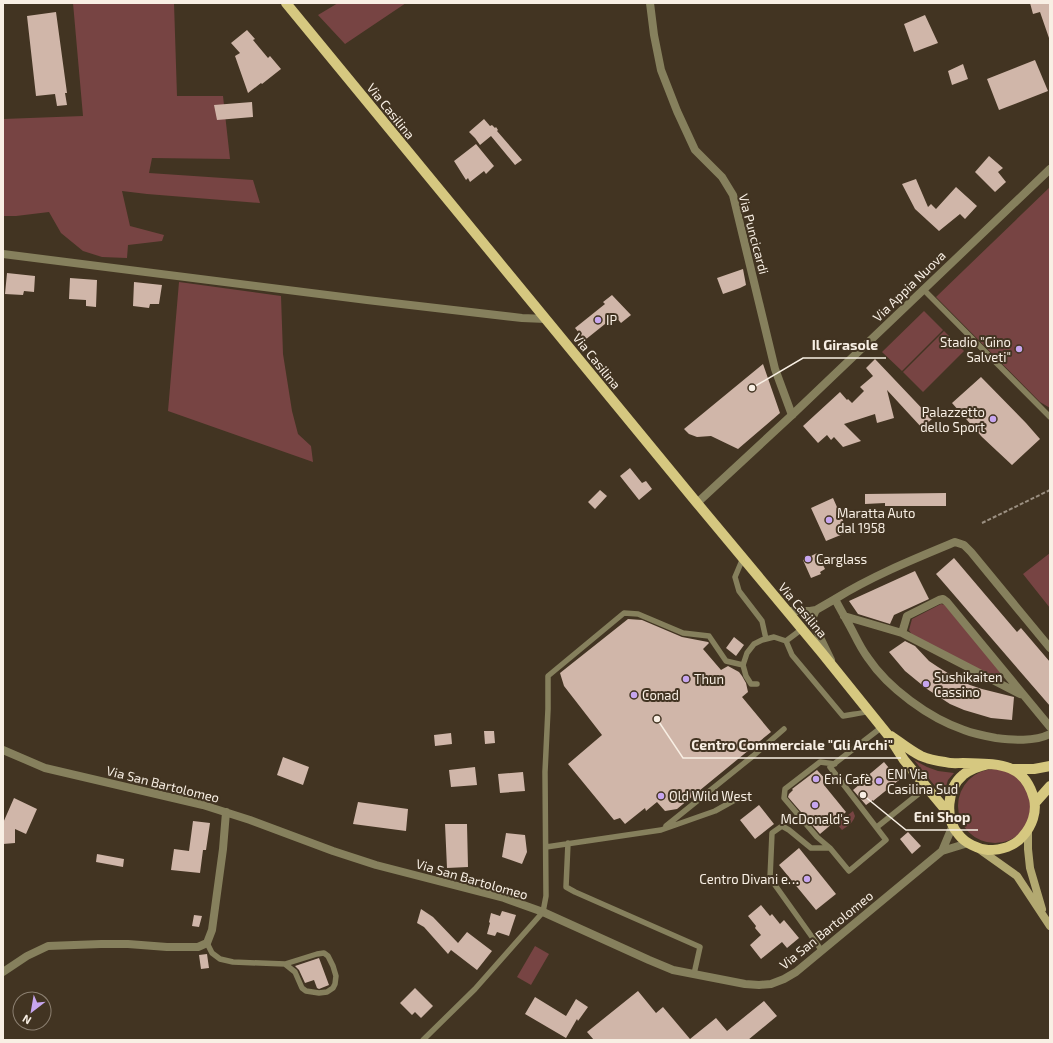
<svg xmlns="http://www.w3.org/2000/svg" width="1053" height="1043" viewBox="0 0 1053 1043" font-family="'Exo 2',sans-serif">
<rect width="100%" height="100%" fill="#423422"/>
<path fill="#774443" d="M73,3H174L177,96H223L230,159L152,158L149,173L253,180L260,203L147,194L122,191L130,226L164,235L162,241L128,245L127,258L102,257L83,251L61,233L49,212L16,216H3V119L83,116Z
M338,3H406L345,44L318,15Z
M1050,187V408L1040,402L936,297Z
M179,282L281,296L283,354L292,411L298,434L311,446L313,462L168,411Z
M924,311L943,330L902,371L882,352Z
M944,331L964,351L923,392L903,372Z
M1050,553V608L1023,574Z
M941,604L945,605L1000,670L1001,676L997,679L912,635L909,630L912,619Z
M914,760L927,767L938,771L954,773L948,780L943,796Z
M958 806a37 37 0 1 1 74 0a37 37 0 1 1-74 0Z
M853,811L855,816C853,823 848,826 842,830L837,824Z
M535,946L549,954L531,985L517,977Z"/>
<path fill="#d0b6a9" d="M1030,3H1050V38H1049L1040,12L1033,14Z
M56,12L67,93H65L67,105L57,106L55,94L36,96L27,16Z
M925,15L938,43L914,52L904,24Z
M247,30L255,39L253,40L268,58L270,56L281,69L262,84L261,83L248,93L235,56L240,53L231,43Z
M1035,60L1048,91L999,110L987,79Z
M963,64L968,79L952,85L948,71Z
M252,102L253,117L217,120L214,105Z
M484,119L490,126L492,125L495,128L496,127L498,130L497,131L522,160L515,165L491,136L480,145L475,138L469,132Z
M476,144L494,166L486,174L484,171L470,182L468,178L466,180L454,161Z
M989,156L1003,168L998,172L1006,182L995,192L975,172Z
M916,179L928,207L931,204L936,209L956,187L977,206L965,219L960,214L939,231L915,209L902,184Z
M743,269L746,285L740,288L723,294L717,278Z
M7,273L35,276L34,292L24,291L23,295L5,294Z
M70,278L97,280L96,307L86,306V300L69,299Z
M134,282L162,285L159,304H150L149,308L133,306Z
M612,295L631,315L621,323L615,316L585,340L575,328L605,304L603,302Z
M875,359L932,419L922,428L887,390L894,418L877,423L875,414L844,424L861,441L843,447L834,437L831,440L827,435L818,443L803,426L840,392L847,400L848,399L852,403L864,391L860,387L873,376L866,368Z
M763,364L780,413L738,449L711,436L697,437L689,434L684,429Z
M981,377L1026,423L1040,439L1012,465L982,437L952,403Z
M630,468L642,483L646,481L652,489L639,500L620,476Z
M600,490L607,496L595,509L588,502Z
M946,493V506H885V503L865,504V494Z
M833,498L848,532L826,541L811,508Z
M817,553L825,569L820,572L821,574L811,578L803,560Z
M954,558L1017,632L1021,628L1050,662V706L936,574Z
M915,571L929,599L894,615L890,624L858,614L849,601Z
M628,619L642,620L682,637L708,642L709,643L703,649L721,670L728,666L739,672L742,676L746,683L748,692L742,697L771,732L677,809L665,811L657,802L646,811L645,808L625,824L620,818L614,820L568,764L602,735L564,686L560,673Z
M734,637L744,645L736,656L726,648Z
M905,641L915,646L929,661L938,667L959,680L970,685L982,689L1014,697L1012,720L991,718L964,710L950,704L927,689L905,671L889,652Z
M484,731H494L495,743L485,744Z
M451,733L452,744L435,746L434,735Z
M283,757L309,767L303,785L277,775Z
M884,762L899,780L873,801V800L866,805L853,790L860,784L859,783Z
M475,767L477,785L451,787L449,770Z
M817,770L828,782L824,785L846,812L820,834L788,797L789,794L793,790L792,789Z
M523,772L525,791L500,793L498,774Z
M14,798L37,809L26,834L15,829V843L3,844V823Z
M358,802L408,809L406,831L353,824Z
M759,805L774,824L755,839L740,820Z
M193,821L210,823L206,850H203L200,873L171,870L174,849L189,851Z
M445,824H467L468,867L447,868Z
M908,832L921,846L912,854L900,839Z
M506,833L525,835L527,852L522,864L502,857Z
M799,848L836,894L816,910L779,865Z
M97,854L124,859L123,867L96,862Z
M761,905L770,916L772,914L780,924L784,920L799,938L787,948L782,942L761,959L750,945L761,935L755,928L756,926L748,916Z
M421,909L433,917L458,943L467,932L492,951L477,970L451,950L448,954L424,927L417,923Z
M502,911L516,915L509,936L497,932L495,936L487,934L490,923L489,922L491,913L500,916Z
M194,915L202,916L199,927L192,926Z
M207,954L209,968L201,969L199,955Z
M319,958L329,985L319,989L317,988L314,980L305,983L299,970L295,966Z
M415,988L433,1006L421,1018L415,1012L412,1015L400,1003Z
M638,991L656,1013L663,1007L690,1039L716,1018L727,1031L764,1001L777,1016L748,1040H594L587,1032Z
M535,997L566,1016L576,999L588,1007L578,1021L577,1019L566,1038L525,1014Z"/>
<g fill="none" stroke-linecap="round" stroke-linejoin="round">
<path stroke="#9b8f81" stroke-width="2" stroke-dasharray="4 2" stroke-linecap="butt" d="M982,523L1050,490"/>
<path stroke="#86805d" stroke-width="5.5" d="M923,289L1050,417
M743,558L735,577L739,591L762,621L766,639
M786,641L792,655L843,716C852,714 860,714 869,711
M757,684H751L746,676L743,665L747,653L754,644L762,640L774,637L786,641L802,629
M666,826L753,756L784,729
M877,827L927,787
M568,843L566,887L575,892L700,947L694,974
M546,847L661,830L715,811L742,796
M830,848L817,837L784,798L785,789L820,762L835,764
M207,943L212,953L220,959L233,962L285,964L295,972L302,988L306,991L319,993L327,992L333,988L335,984L336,976L333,966L328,956L324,953L317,954L285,964
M822,951L770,878L772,833L782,826L789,830L811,848H830L849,871L886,840L830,767L882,727
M423,1040L475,989L543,912L546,896L545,772L548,709V676L624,613L638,614L683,633L709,636L726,661L743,665"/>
<path stroke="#86805d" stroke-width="8" d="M650,3L654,35L661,70L677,111L695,150L722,177L733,195L775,369L792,415
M3,254L367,300L522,318L546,319
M835,599C872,576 914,559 955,542L964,545L971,552L1050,648
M816,610L812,619L815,627L831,660
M787,611H810L816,610L835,599C841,611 848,622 854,634C858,642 862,650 868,658C888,688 929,718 964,730C974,734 985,736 996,738C1013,740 1034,742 1050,734
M844,616L902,633L1020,694
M902,633L907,616L939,600L943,599L947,602L1050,727
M3,750L45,768L203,805L250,820L333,851L376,865L504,898L543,912L649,960L673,970L745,984L759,985L771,984L784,979L796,972L942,851L968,843
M942,851L953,825
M3,972L27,956L48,946L101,944H128L167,947H198L207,943L212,930L223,849L226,812"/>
<path stroke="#86805d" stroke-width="8" d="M697,503L792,415L1050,169"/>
<path stroke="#b3a971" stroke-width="8" d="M1028,830V849L1030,868L1042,909
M979,849L1017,876L1050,926"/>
<path stroke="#d6c880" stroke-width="10" d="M286,3L697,503L822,653L888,735L904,760L949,814
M891,736C901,743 911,751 921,756C928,759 938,761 945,762C951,764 957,763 963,763C996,764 1024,761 1034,799C1037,812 1032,826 1023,836C1015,846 1001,850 988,850C978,849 965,843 959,835C944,819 947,788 963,775C970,769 979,766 988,764
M1013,769H1034L1050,766
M1035,803L1050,786"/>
</g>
<g fill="#c7a6ef" stroke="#423422" stroke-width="1.5">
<circle cx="598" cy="320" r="4"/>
<circle cx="1019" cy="349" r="4"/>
<circle cx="993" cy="419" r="4"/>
<circle cx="829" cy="520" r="4"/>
<circle cx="808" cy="559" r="4"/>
<circle cx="686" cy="679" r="4"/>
<circle cx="926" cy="684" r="4"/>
<circle cx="634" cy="695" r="4"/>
<circle cx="816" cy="779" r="4"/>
<circle cx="879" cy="781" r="4"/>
<circle cx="661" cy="796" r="4"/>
<circle cx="815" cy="805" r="4"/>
<circle cx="807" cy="879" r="4"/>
</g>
<g text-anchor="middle" stroke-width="4" stroke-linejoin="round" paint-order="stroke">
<g font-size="13" fill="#f8efe4" stroke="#423422">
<text transform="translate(391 111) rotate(51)" y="5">Via Casilina</text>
<text transform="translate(754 234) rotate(75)" y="5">Via Puncicardi</text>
<text transform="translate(909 286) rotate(-44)" y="5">Via Appia Nuova</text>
<text transform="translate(597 361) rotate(51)" y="5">Via Casilina</text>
<text transform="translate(803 610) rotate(50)" y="5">Via Casilina</text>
<text transform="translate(163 784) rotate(14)" y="5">Via San Bartolomeo</text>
<text transform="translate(472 879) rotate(16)" y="5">Via San Bartolomeo</text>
<text transform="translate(826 930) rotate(-39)" y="5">Via San Bartolomeo</text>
</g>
<g font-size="13" fill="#f8efe4" stroke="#423422" text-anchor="start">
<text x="606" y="325">IP</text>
<text x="1011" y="347" text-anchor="end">Stadio "Gino<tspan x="1011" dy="15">Salveti"</tspan></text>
<text x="985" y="417" text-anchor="end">Palazzetto<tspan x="985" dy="15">dello Sport</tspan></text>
<text x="837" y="518">Maratta Auto<tspan x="837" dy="15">dal 1958</tspan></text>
<text x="816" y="564">Carglass</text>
<text x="934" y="682">Sushikaiten<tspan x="934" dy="15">Cassino</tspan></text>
<text x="694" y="684">Thun</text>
<text x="642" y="700">Conad</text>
<text x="887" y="779">ENI Via<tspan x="887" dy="15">Casilina Sud</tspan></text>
<text x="824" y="784">Eni Cafè</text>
<text x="669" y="801">Old Wild West</text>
<text x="815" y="824" text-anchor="middle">McDonald's</text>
<text x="799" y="884" text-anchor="end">Centro Divani e…</text>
</g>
</g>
<path fill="none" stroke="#f8efe4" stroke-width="1.5" d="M752 388L803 358H886M657 719L683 758H901M863 795L906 830H978"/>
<g fill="#f8efe4" stroke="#423422" stroke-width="1.5">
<circle cx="752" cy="388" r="4"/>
<circle cx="657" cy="719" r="4"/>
<circle cx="863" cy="795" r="4"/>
</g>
<g font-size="14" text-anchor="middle" font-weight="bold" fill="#f8efe4" stroke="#423422" stroke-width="4" stroke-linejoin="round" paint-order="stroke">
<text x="845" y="350">Il Girasole</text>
<text x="792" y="750">Centro Commerciale "Gli Archi"</text>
<text x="942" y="822">Eni Shop</text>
</g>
<rect width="1053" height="1043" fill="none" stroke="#f8efe4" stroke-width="8"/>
<g transform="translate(32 1011) rotate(211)"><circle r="19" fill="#423422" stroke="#8b7f70"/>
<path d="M0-3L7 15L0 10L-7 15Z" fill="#c7a6ef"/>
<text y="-6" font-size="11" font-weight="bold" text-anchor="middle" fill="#f8efe4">N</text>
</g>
</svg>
